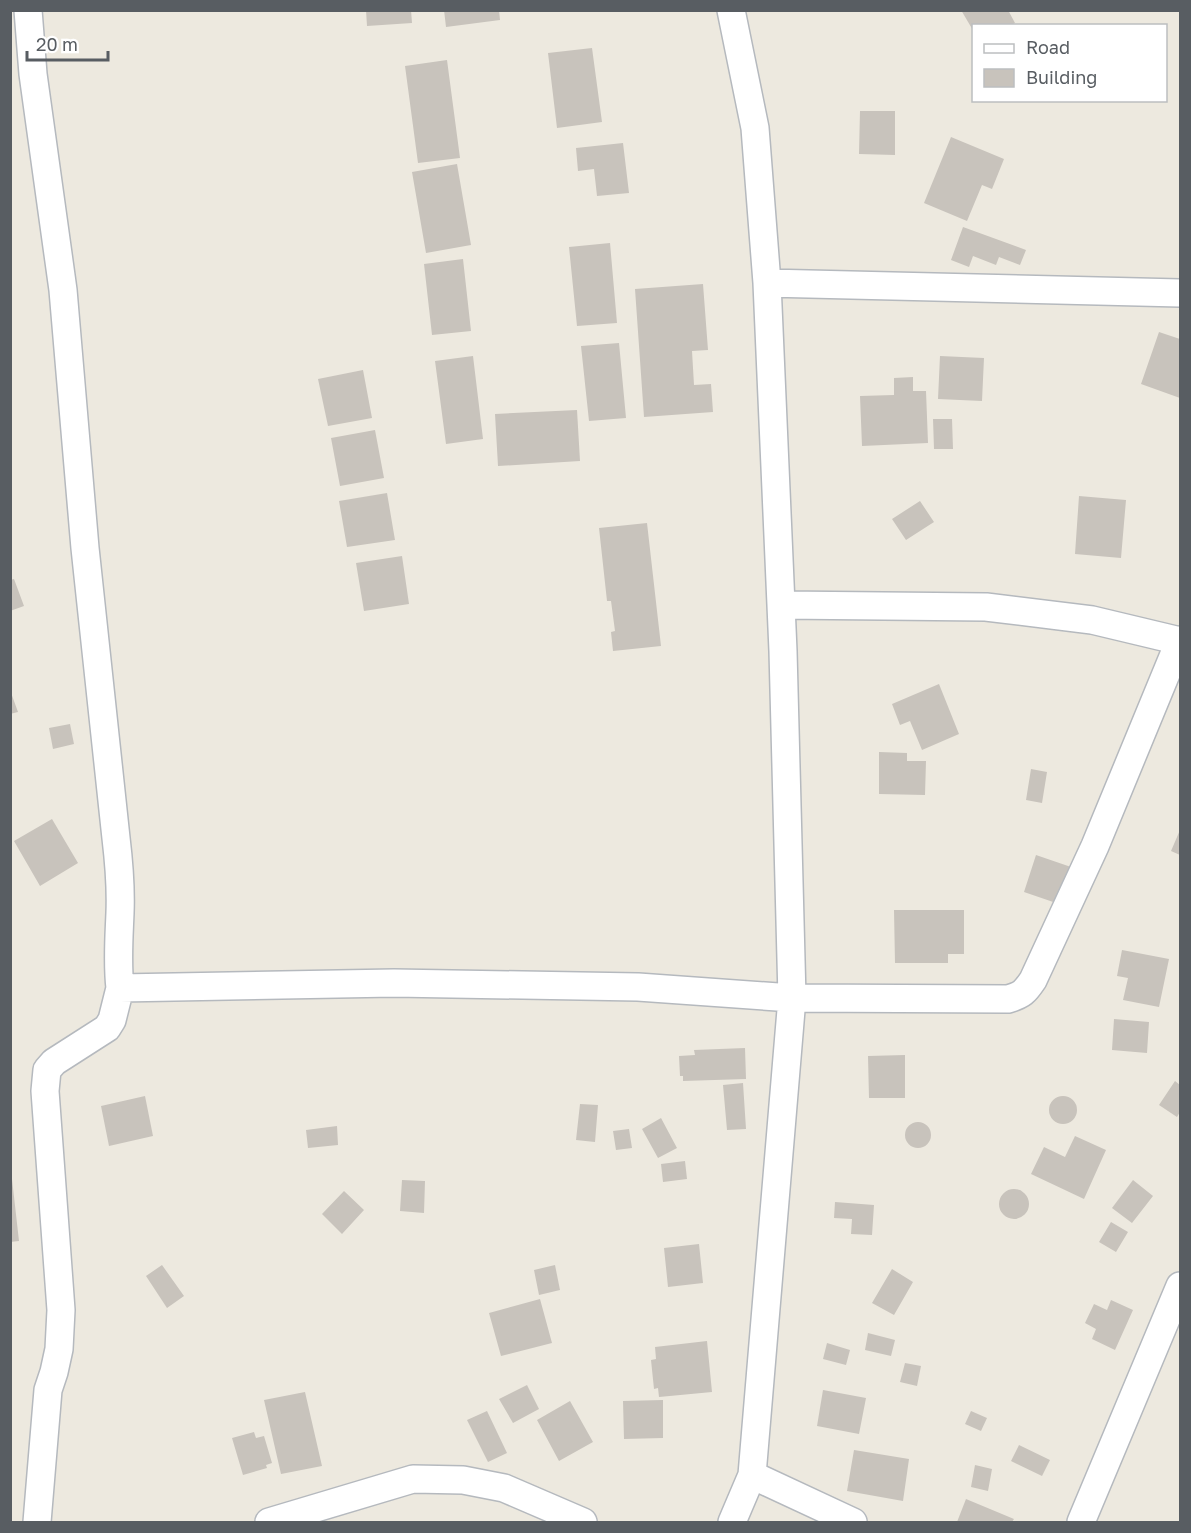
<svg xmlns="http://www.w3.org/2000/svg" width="1191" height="1533" viewBox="0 0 1191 1533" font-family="'Golos Text',sans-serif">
<rect width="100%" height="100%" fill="#ede9df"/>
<path fill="#c8c3bc" d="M366,10H411L412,23L367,26Z
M444,10H499L500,20L446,27Z
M961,10H1008L1015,23L1010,26H974V32Z
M592,48L602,122L557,128L548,53Z
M447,60L460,158L418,163L405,66Z
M860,111H895V155L859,154Z
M951,137L1004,159L992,189L982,185L967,221L924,203Z
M623,143L629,193L597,196L594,169L578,171L576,148Z
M457,164L471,245L426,253L412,172Z
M963,227L1026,250L1020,265L999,257L996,265L973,256L969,267L951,260Z
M610,243L617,323L577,326L569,247Z
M463,259L471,331L432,335L424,264Z
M703,284L708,350L692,351L694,385L711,384L713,412L644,417L635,289Z
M1159,332L1180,339V398L1141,384Z
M619,343L626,418L589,421L581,346Z
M473,356L483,439L446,444L435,361Z
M940,356L984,358L982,401L938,399Z
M363,370L372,418L328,426L318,379Z
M913,377V391H926L928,443L862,446L860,396L894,395V378Z
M577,410L580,461L498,466L495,414Z
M933,419H952L953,449H934Z
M375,430L384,478L340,486L331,438Z
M387,493L395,540L347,547L339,501Z
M1079,496L1126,500L1121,558L1075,554Z
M920,501L934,522L906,540L892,519Z
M647,523L661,646L613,651L611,632L615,631L611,601H607L599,528Z
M402,556L409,604L364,611L356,563Z
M14,579L24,606L10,611V580Z
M939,684L959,734L922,750L910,721L900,725L892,704Z
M10,690L18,712L10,714Z
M70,724L74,744L53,749L49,728Z
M879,752L907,753V761H926L925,795L879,794Z
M1031,769L1047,772L1042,803L1026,800Z
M52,819L78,863L40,886L14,841Z
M1180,830V855L1171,851Z
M1036,855L1071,867L1059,904L1024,892Z
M894,910H964V954H948V963H895Z
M1122,950L1169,959L1159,1007L1123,1000L1128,978L1117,976Z
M1114,1019L1149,1022L1147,1053L1112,1050Z
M745,1048L746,1079L683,1081V1076H680L679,1056L695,1055L694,1050Z
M905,1055V1098H869L868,1056Z
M1175,1081L1180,1085V1112L1177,1117L1159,1105Z
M743,1083L746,1129L727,1130L723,1085Z
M1049 1110a14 14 0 1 1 28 0a14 14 0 1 1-28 0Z
M145,1096L153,1136L109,1146L101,1106Z
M580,1104L598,1105L595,1142L576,1140Z
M661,1118L677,1148L658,1158L642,1129Z
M905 1135a13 13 0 1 1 26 0a13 13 0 1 1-26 0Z
M337,1126L338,1145L308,1148L306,1130Z
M629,1129L632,1148L616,1150L613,1131Z
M1075,1136L1106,1150L1084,1199L1031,1174L1044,1147L1065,1157Z
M685,1161L687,1179L663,1182L661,1164Z
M10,1179H12L19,1241L10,1242Z
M402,1180L425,1181L424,1213L400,1211Z
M1133,1180L1153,1196L1132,1223L1112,1208Z
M999 1204a15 15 0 1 1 30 0a15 15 0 1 1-30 0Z
M344,1191L364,1210L342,1234L322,1214Z
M835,1202L874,1205L872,1235L851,1234L852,1219L834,1218Z
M1111,1222L1128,1232L1116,1252L1099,1242Z
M699,1244L703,1283L668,1287L664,1248Z
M162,1265L184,1296L167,1308L146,1276Z
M555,1265L560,1290L539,1295L534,1270Z
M892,1269L913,1282L894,1315L872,1303Z
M540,1299L552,1343L501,1356L489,1313Z
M1111,1300L1133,1310L1115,1350L1092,1339L1096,1329L1085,1323L1094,1304L1107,1310Z
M868,1333L895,1340L891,1356L865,1350Z
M707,1341L712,1392L659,1397L658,1388L654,1389L651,1360L656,1359L655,1347Z
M827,1343L850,1350L846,1365L823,1359Z
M905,1363L921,1366L917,1386L900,1382Z
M527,1385L539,1409L513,1423L499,1399Z
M823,1390L866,1398L859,1434L817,1426Z
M305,1392L322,1466L281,1474L264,1400Z
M663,1400V1438L624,1439L623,1401Z
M570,1401L593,1442L559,1461L537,1420Z
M487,1411L507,1453L488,1462L467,1420Z
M971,1411L987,1418L981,1431L965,1424Z
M254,1432L256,1438L264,1436L272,1463L266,1465L267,1468L243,1475L232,1438Z
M1019,1445L1050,1460L1042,1476L1011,1461Z
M854,1450L909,1459L903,1501L847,1491Z
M975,1465L992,1469L988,1491L971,1487Z
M966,1499L1014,1519L1012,1522H957Z"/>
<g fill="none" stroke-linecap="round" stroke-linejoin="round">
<g stroke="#b5b9be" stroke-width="30">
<path id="street" d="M28,10L33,74L63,290L85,548L116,838C119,863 121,888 120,913C119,938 117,963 120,988L394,983L638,987L792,998L1008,999C1022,995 1025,992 1033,980L1095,846L1180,640
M731,10L755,128L767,283L783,651L792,998L752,1475L732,1522
M767,283L1180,293
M781,605L986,607L1092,620L1180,641
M752,1475L853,1522
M37,1522L48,1390L54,1372L59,1349L61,1310L45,1091L47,1070L54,1062L107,1028L112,1020L120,988
M269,1522L413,1479L463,1480L504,1488L583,1522
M1081,1522L1180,1286"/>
</g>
<use href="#street" stroke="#fff" stroke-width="27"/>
</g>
<rect width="1191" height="1533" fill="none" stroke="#585d62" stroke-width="24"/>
<rect x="972" y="24" width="195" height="78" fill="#ffffff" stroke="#bcbec0" stroke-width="1.5"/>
<rect x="984" y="44" width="30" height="9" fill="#ffffff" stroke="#bcbec0" stroke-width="1.5"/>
<text x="1026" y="54" font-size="18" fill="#585d62">Road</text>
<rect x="984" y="69" width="30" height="18" fill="#c8c3bc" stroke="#bcbec0" stroke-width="1.5"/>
<text x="1026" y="84" font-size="18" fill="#585d62">Building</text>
<path d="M27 51v9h81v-9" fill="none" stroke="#585d62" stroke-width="3"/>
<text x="36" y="51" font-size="18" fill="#585d62" stroke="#ffffff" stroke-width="4.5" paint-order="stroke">20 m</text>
</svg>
